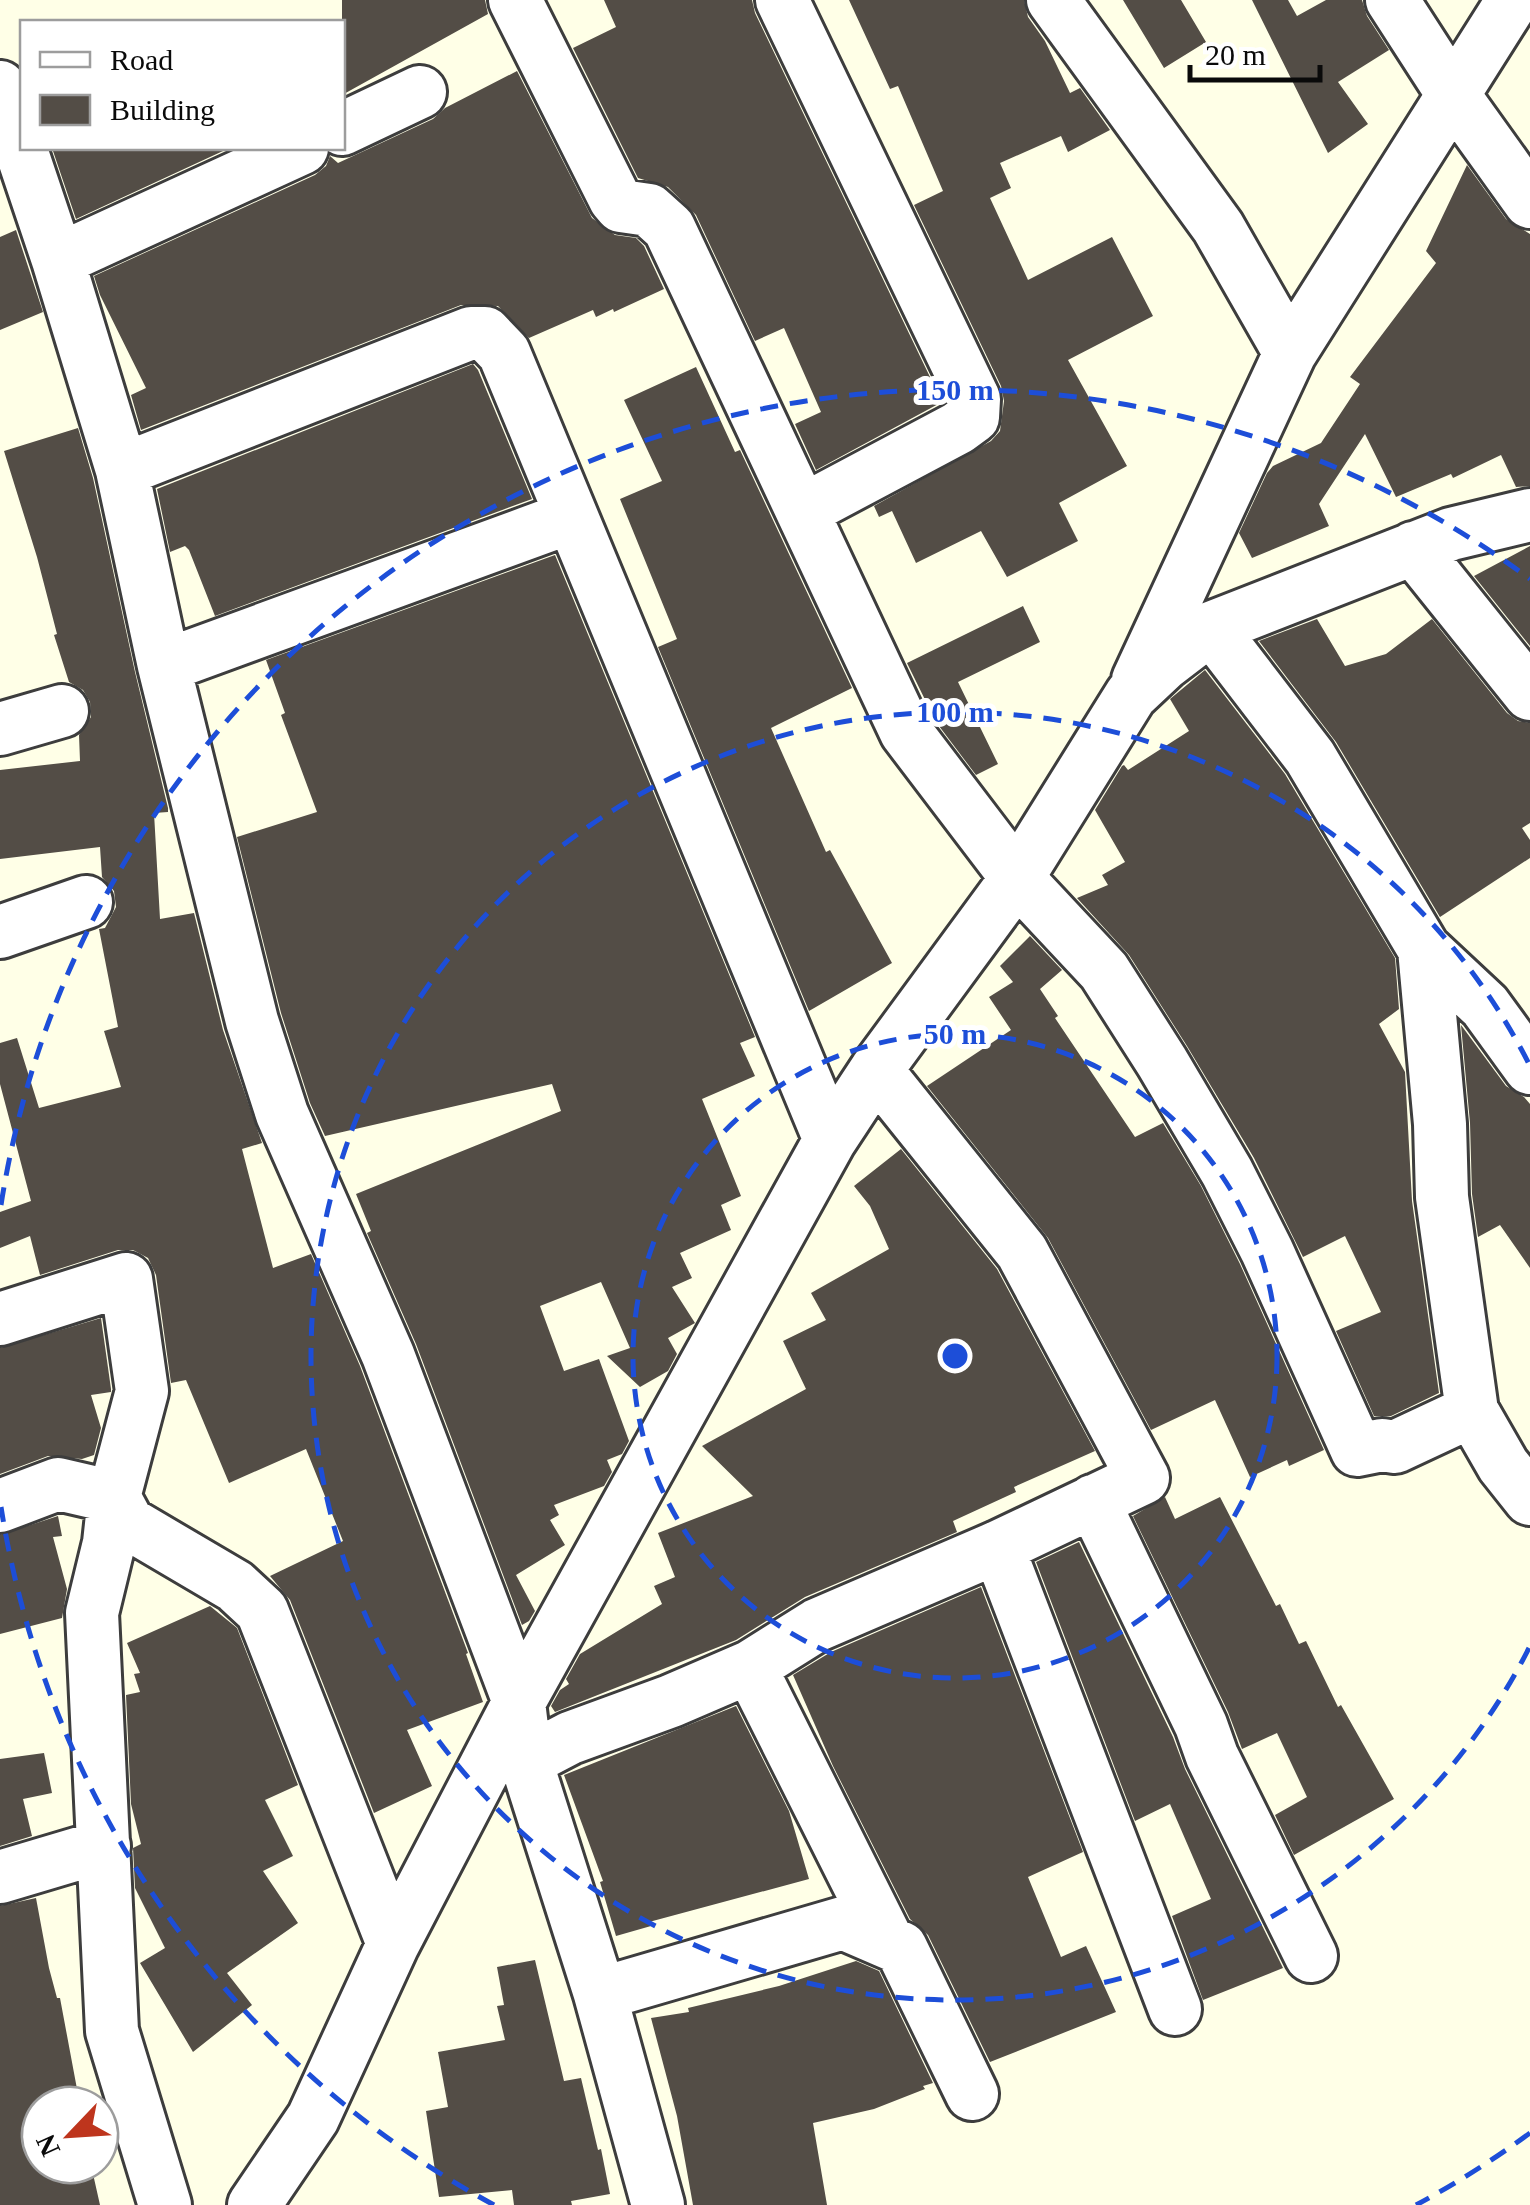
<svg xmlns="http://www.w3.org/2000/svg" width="1530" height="2205" viewBox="0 0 1530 2205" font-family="'Times New Roman',serif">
<rect width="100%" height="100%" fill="#ffffe7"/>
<path fill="#534d46" d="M342,0H485L488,14L342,95Z
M604,0H752L755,13L942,402L816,470L795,424L821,412L784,328L755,341L696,215L668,187L638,178L573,48L616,27Z
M849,0H1024L1028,17L1045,41L1070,93L1080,88L1110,130L1068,152L1061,136L1000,163L1011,188L990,198L1028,280L1112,237L1153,316L1068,360L1127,466L1059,503L1078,541L1007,577L981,531L916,563L892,511L879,517L874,506L991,441L1000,431L1004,401L1001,386L914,205L943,191L898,86L890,89Z
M1123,0H1181L1206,42L1164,68Z
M1252,0H1288L1297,16L1326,0H1362L1367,16L1389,50L1338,82L1368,124L1328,153Z
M517,71L592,218L615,235L636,238L644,246L664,289L614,312L613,309L596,317L593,310L529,338L498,306L461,305L141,430L131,395L146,388L100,295L94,276L315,175L326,166L330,156L338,163L433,119L445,108Z
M52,148H221L223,151L76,219Z
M1467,165L1506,219L1530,234V486L1516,487L1501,455L1453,478L1451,474L1396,497L1365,434L1319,504L1329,526L1252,558L1239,533L1267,473L1273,466L1321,443L1360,384L1350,377L1436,263L1426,251Z
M16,230L43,312L0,330V237Z
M473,364L478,370L532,499L215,616L189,550L185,546L170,552L157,489Z
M696,367L735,452L740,450L852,688L771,728L826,852L830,850L892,963L809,1011L658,647L677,639L620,499L662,481L624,400Z
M78,428L93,478L135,672L168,808V812L154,813L160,919L194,913L223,1030L262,1143L242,1149L273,1268L311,1254L360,1366L468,1653L466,1654L483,1702L407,1730L432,1786L374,1813L290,1600L270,1576L343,1541L306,1449L229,1483L186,1380L171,1383L156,1275L148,1258L133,1250H118L40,1275L30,1236L0,1248V1212L31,1201L0,1084V1043L17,1038L39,1108L121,1087L104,1031L118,1027L99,929L105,928L116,907L114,891L102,877L100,847L0,859V770L80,761L79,735L91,717L90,702L83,690L69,682L54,635L57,634L37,557L4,451Z
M1530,546V646L1474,576Z
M555,555L755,1037L740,1043L755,1076L702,1099L741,1196L721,1205L731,1230L680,1253L692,1278L672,1287L695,1323L668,1338L677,1354L668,1371L640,1387L607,1356L630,1348L601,1282L540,1306L564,1371L599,1359L629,1441L622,1454L607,1460L612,1472L604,1486L554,1505L559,1515L550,1520L565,1545L516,1575L535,1611L529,1621L522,1625L416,1344L367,1233L371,1231L356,1194L561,1111L552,1084L325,1136L310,1103L281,1013L237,837L317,812L281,715L285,713L266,660Z
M1023,606L1040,642L958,682L998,764L976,775L936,722L907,663Z
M1317,619L1345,666L1386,654L1432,619L1507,713L1518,721L1530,723V823L1522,828L1530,840V858L1440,917L1336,742L1259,641Z
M1205,670L1285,774L1395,958L1399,1009L1379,1024L1405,1072L1412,1201L1439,1393L1391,1416H1374L1336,1331L1381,1312L1345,1236L1303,1257L1254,1158L1187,1046L1129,955L1077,898L1108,885L1102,875L1125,862L1095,810L1122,766L1124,765L1128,770L1189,731L1170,699Z
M1030,936L1062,970L1040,989L1058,1016L1055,1018L1135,1137L1163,1123L1201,1186L1240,1264L1324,1450L1289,1466L1287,1460L1250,1477L1215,1400L1151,1430L1048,1238L927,1086L1011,1030L989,997L1013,982L1000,966Z
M1461,1025L1506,1086L1524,1097L1530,1104V1268L1500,1225L1478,1237L1472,1194L1470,1123Z
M901,1149L997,1269L1095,1451L1014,1487L1016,1492L953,1521L957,1532L805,1597L736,1640L555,1712L551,1706L560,1690L569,1684L566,1679L580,1654L662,1604L654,1586L675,1577L658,1533L753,1496L702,1446L806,1389L783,1341L826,1320L811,1293L889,1249L870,1206L854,1186Z
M101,1318L111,1389V1392L91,1395L101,1428L94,1455L82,1459L48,1456L0,1474V1348Z
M1165,1497L1175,1519L1220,1497L1276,1606L1280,1604L1299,1644L1306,1641L1338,1707L1341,1705L1394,1799L1294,1855L1275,1815L1307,1797L1277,1733L1242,1749L1228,1712L1133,1516Z
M58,1516L62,1536L53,1537L67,1589L62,1618L0,1634V1535Z
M1079,1542L1173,1737L1185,1769L1283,1968L1203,2000L1172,1916L1211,1899L1170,1804L1135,1821L1036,1562Z
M981,1587L1083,1852L1028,1877L1061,1957L1086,1946L1116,2012L990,2062L928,1935L910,1919L833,1766L793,1675L831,1652Z
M210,1606L237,1628L298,1785L265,1800L293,1856L263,1871L298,1923L227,1973L252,2005L193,2052L140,1963L165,1948L135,1888L133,1848L141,1844L131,1804L126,1695L140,1692L134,1674L140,1673L127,1643Z
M736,1706L789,1811L809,1879L649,1922L651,1926L616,1936L600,1882L603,1881L564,1775Z
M44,1753L52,1793L23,1799L32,1836L0,1846V1759Z
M36,1898L49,1968L57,1998H60L80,2105H40V2165H91L100,2205H0V1906Z
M535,1960L564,2081L581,2078L598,2150L601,2149L610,2194L571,2201L572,2205H514L512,2190L439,2197L426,2111L448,2107L438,2052L505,2040L497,2006L504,2005L497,1967Z
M856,1961L879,1971L933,2083L923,2086L925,2089L874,2109L813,2123L827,2205H693L677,2116L651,2018L689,2012L688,2008L779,1986Z"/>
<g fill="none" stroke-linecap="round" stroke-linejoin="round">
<g stroke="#3d3d3d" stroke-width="58">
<path id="street" d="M515,0L615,199L621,206L649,210L669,228L906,732L1017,878L1104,971L1162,1062L1227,1172L1267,1251L1357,1450L1382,1445L1395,1447L1472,1411
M782,0L974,399L973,417L958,428L802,511
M1053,0L1218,227L1290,353
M1392,0L1454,96L1530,202
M0,87L58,260L122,470L164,666L252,1021L282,1114L388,1355L519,1702L526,1761L600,1994L658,2205
M342,129L420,92
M58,260L302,148
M122,470L471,333H485L504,353L830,1140
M1413,548L1530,694
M1211,628L1310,757L1424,949L1485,1006L1530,1068
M164,666L571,517
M1138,680L1290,353L1513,0
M0,729L62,711
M0,932L86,902
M1424,949L1440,1124L1442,1197L1472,1411L1503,1465L1530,1499
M0,1319L126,1279L142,1391L114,1497L109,1543L92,1613L112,2031L165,2205
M1093,1501L1201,1725L1212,1756L1311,1956
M0,1506L58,1484L114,1497L128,1523L235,1586L262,1611L393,1944
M998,1547L1175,2009
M750,1667L887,1940
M526,1761L570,1738L671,1701L750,1667L817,1625L998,1547L1143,1478L1022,1252L876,1070
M0,1877L104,1846
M600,1994L843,1923L901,1948L972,2094
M254,2205L313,2118L393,1944L519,1702L830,1140L876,1070L1017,878L1131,695L1164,664L1211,628L1451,534L1530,515"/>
</g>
<use href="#street" stroke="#fff" stroke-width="52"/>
</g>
<g fill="none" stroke="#1d4ed8" stroke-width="5" stroke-dasharray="18 12">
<circle cx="955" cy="1356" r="322"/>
<path d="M1529 1648A644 644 0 1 1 1529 1064"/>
<path d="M1530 2133A966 966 0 0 1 1416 2205M494 2205A966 966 0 0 1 1 1507M1 1205A966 966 0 0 1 1530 579"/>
</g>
<circle cx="955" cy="1356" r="15" fill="#1d4ed8" stroke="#fff" stroke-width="5"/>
<g font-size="30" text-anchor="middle" font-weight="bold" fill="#1d4ed8" stroke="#fff" stroke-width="10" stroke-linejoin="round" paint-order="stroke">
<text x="955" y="400">150 m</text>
<text x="955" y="722">100 m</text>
<text x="955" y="1044">50 m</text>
</g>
<rect x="20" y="20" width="325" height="130" fill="#ffffff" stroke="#9d9d9d" stroke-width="2.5"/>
<rect x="40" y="52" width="50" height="15" fill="#ffffff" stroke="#9d9d9d" stroke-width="2.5"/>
<text x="110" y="70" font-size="30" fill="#0a0a0a">Road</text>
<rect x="40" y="95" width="50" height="30" fill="#534d46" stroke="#9d9d9d" stroke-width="2.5"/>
<text x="110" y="120" font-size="30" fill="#0a0a0a">Building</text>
<g transform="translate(70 2135) rotate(245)"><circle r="48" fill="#ffffff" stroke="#9d9d9d" stroke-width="2.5"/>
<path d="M0-8L18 38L0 25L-18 38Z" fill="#be351d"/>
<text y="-15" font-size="28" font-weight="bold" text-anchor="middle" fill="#0a0a0a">N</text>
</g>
<path d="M1190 65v15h130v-15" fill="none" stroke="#0a0a0a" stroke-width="5"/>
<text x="1205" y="65" font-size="30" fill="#0a0a0a" stroke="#ffffff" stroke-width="8" paint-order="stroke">20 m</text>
</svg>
